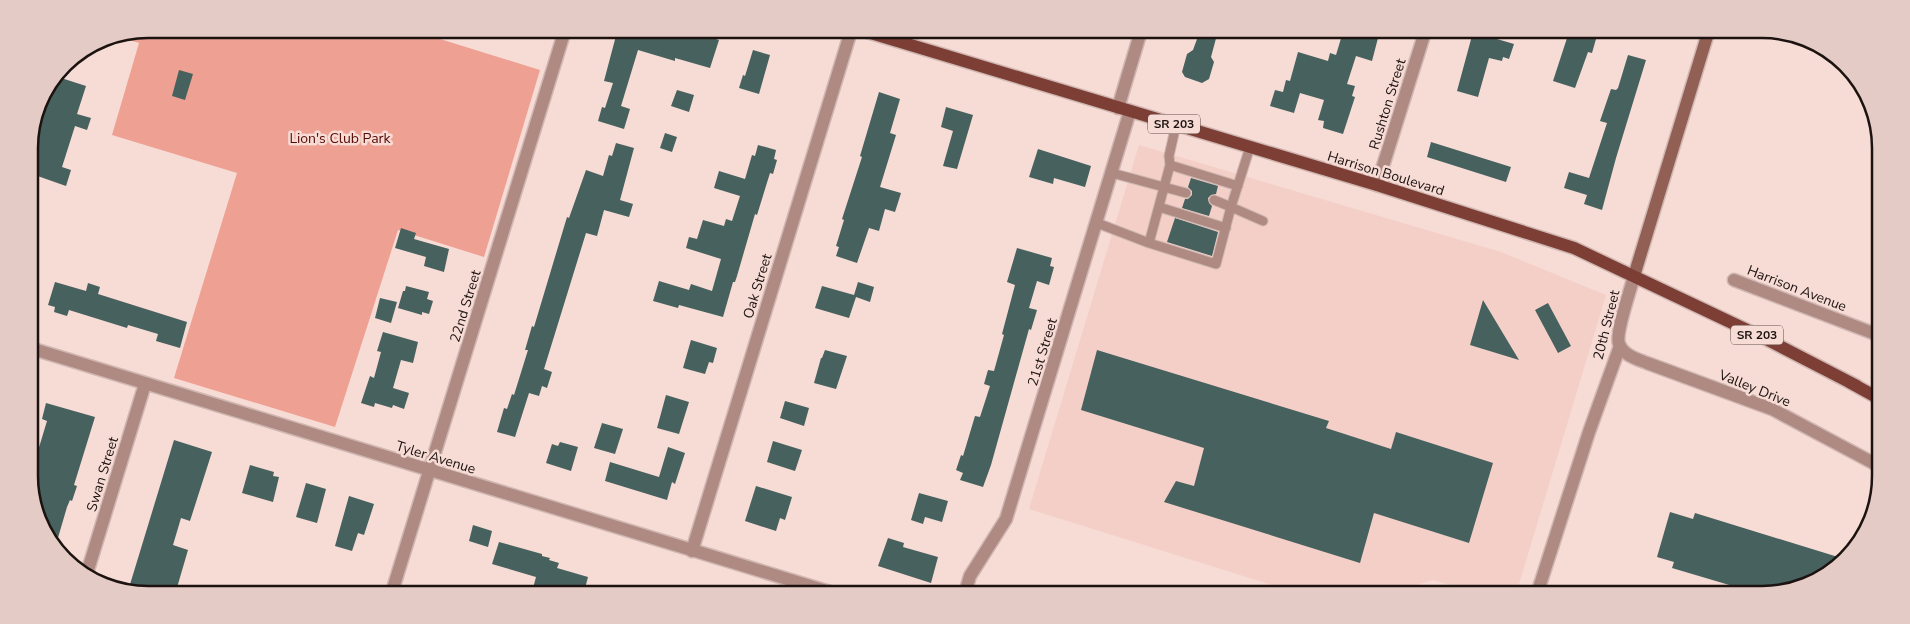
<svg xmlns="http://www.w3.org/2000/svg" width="1910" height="624" viewBox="0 0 1910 624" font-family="'Nunito Sans',sans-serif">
<rect width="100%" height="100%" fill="#f7dbd5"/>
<path fill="#f4cfc8" d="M1139,145L1501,252L1606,295L1516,594H1481L1433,580L1387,594H1301L1029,509Z"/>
<path fill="#eea193" d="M147,29H408L540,70L484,257L398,230L335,427L174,378L237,173L112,135L139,43L114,35Z"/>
<path fill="#46615e" d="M620,30H696L717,37L716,39L719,40L710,68L675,58V61L638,50L621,106L630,109L624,129L598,121L602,107L605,108L613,83L604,81L617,32L619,33Z
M1200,31H1218L1211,57L1214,62L1209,79L1202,83L1185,77L1182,72L1187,54L1193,50Z
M1350,32L1378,38L1372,61L1356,56L1347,84L1355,86L1352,96L1355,97L1343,134L1323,128L1324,121L1318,120L1324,100L1300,93L1294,113L1270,106L1275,90L1283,92L1286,80L1290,81L1298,52L1328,61L1330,53L1336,55L1342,35L1349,37Z
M1473,32L1514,44L1509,59L1503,57L1502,61L1489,58L1478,97L1457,91Z
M1569,32L1596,39L1592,53L1588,52L1575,88L1553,81Z
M753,50L770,55L759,94L739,88L743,75L745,76Z
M1628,55L1646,60L1616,158L1602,210L1584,204L1587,195L1564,188L1569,172L1589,178L1607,123L1600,121L1611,89L1616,90L1618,88Z
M179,70L193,74L185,100L172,96Z
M55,76L86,86L77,114L91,118L87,130L75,126L62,167L71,170L66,186L29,173V140L38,102Z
M677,90L694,95L689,112L671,106Z
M879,92L900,99L890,133L896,135L880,187L901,193L895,212L885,209L879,231L869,228L857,263L836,256L839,247L836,246L844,220L842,219L862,157L860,156Z
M946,107L973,115L957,169L943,166L953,131L941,127Z
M665,133L677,137L672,152L660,148Z
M1431,142L1511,167L1506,182L1427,157Z
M616,143L634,148L620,200L633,204L629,217L604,210L597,236L586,233L544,369L552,372L547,388L542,386L539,396L529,393L515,437L497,432L504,408L507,409L512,394L514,395L528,350H525L532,326L534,327L567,217L569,218L586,170L603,176L609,155L612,156Z
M758,145L776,150L774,159L777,160L773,174L770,173L757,215L755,214L737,276L735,282H733L723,317L679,305L678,308L653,301L659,281L689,290L691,284L712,291L721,259L686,248L689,237L697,239L703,220L724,226L726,219L732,221L740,196L714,188L719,171L745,179L752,155L755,156Z
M1038,149L1091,166L1085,187L1054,178L1053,184L1029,177Z
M1191,178L1218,186L1216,194L1211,195L1208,198L1209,203L1212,206L1209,216L1182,208L1185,199H1188L1192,195V191L1188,187Z
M1175,218L1218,232L1212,256L1167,242Z
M401,228L416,233L414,239L449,249L444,272L424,266L426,257L395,248Z
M1017,248L1052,258L1050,266L1054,267L1049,285L1037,281L1029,308L1037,310L1031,330L1029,329L991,465L983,487L960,480L963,473L956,470L961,455L963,456L975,416L980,417L990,386L984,384L988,370L994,371L1004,335L1002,334L1015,285L1007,282Z
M55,282L86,291L88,283L100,287L98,294L187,322L180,348L156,341L158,334L128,325L127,328L69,310L67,316L54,312L55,307L48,305Z
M858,282L874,287L870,302L856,297L849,318L815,308L822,286L854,295Z
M406,286L429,292L427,299L433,301L429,314L422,312V315L398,308L403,291H405Z
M380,298L397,302L391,323L375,318Z
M1483,300L1519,360L1470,345Z
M1548,303L1571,346L1558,353L1535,310Z
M383,332L418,342L413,363L401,360L393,388L409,393L404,409L393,405L392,408L375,403L374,407L361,403L370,376L374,378L381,352L377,351Z
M691,340L717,348L713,363L709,362L705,374L683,368Z
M825,350L847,356L836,389L814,383L821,358H822Z
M1097,350L1329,421L1326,428L1391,449L1396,432L1493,463L1469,543L1374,513L1360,563L1164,502L1176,481L1194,486L1204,448L1081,410Z
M666,395L689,402L679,434L657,428Z
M785,401L809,408L804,426L780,418Z
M46,403L95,417L74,485L77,486L72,501L70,500L67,507L55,548L31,500V463L34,464L47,421L42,419Z
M602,423L623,429L615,454L594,448Z
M174,440L212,452L190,521L181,518L173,545L188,550L176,591H165L154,587L152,591H128Z
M773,441L802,450L795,471L767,462Z
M560,442L578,447L571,471L546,463L552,444L558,446Z
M668,447L685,453L675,484L672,482L667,500L605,481L610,462L659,477Z
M250,465L274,472L273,476L279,477L273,502L242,493Z
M306,483L326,489L317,523L296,517Z
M756,486L792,497L785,520L780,518L776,531L745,521Z
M919,493L948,501L942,522L925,517L923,524L911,520Z
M349,496L374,504L364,535L358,533L352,551L335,546Z
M1670,512L1693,519L1695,513L1838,557L1834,571L1770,595H1763L1672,568L1674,562L1657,557Z
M473,525L492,531L488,547L469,541Z
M888,538L904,543L903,547L938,557L931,583L878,566Z
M499,542L542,554V556L550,558L549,560L559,563L557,568L588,577L584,592H532L536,577L492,564Z"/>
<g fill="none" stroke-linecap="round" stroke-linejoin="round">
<g stroke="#d0b7b2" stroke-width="11">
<path id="service" d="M1250,147L1231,207L1263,221
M1170,165L1169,156L1176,125
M1112,173L1186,193
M1214,200L1231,207L1216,264L1149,243L1170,165L1238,186
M1159,207L1226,228
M1097,223L1149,243"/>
</g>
<g stroke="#d0b7b2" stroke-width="15">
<path id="minor" d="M1118,108L1141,31
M1377,185L1425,32
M1734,280L1878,335
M30,348L833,593
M692,551L851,31
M87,573L145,384
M392,592L565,30
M965,593L970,576L1006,519L1130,111
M1537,594L1589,432L1620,346"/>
</g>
<g stroke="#d0b7b2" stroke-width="15">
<path id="tertiary" d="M1634,276C1631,289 1615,333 1619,344C1623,355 1637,359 1647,363L1772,409L1877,465"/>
</g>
<g stroke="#d0b7b2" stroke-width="15">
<path id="secondary" d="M1634,276L1708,33"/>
</g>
<g stroke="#d0b7b2" stroke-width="15">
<path id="primary" d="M864,31L1377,185L1574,248L1766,339L1857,386
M1849,382L1878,398"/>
</g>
<use href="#service" stroke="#ae8a83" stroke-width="9"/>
<use href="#minor" stroke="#ae8a83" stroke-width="12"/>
<use href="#tertiary" stroke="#ae8a83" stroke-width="12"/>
<use href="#secondary" stroke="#925f55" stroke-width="12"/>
<use href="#primary" stroke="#7d3f35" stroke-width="12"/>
</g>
<g text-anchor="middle" stroke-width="5" stroke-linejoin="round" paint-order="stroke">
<g fill="#f7dbd5" stroke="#5e4f4c" stroke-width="1">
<rect x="1148" y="114.5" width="52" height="19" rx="4"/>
<rect x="1731" y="325.5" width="52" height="19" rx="4"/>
</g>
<g font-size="12" font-weight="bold" fill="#1c1311">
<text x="1174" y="128">SR 203</text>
<text x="1757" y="339">SR 203</text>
</g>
<g font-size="14" fill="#1c1311" stroke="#f7dbd5">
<text transform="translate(1387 104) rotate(-73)" y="5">Rushton Street</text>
<text transform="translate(1386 173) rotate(17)" y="5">Harrison Boulevard</text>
<text transform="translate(757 286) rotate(-73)" y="5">Oak Street</text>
<text transform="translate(1797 288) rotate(21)" y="5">Harrison Avenue</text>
<text transform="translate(465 306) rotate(-73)" y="5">22nd Street</text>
<text transform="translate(1606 325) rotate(-76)" y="5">20th Street</text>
<text transform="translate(1042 352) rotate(-73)" y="5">21st Street</text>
<text transform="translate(1755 388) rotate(22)" y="5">Valley Drive</text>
<text transform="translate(436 457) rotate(17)" y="5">Tyler Avenue</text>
<text transform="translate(102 474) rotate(-73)" y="5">Swan Street</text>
</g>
<g font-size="14" fill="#560c05" stroke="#f7dbd5">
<text x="340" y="143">Lion's Club Park</text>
</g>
</g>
<path d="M0 0H1910V624H0ZM148 38H1762A110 110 0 0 1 1872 148V476A110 110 0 0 1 1762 586H148A110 110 0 0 1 38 476V148A110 110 0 0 1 148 38Z" fill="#e5cbc5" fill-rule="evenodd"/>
<path fill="none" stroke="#1c1311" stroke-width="2.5" d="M148 38H1762A110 110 0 0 1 1872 148V476A110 110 0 0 1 1762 586H148A110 110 0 0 1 38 476V148A110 110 0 0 1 148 38Z"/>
</svg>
